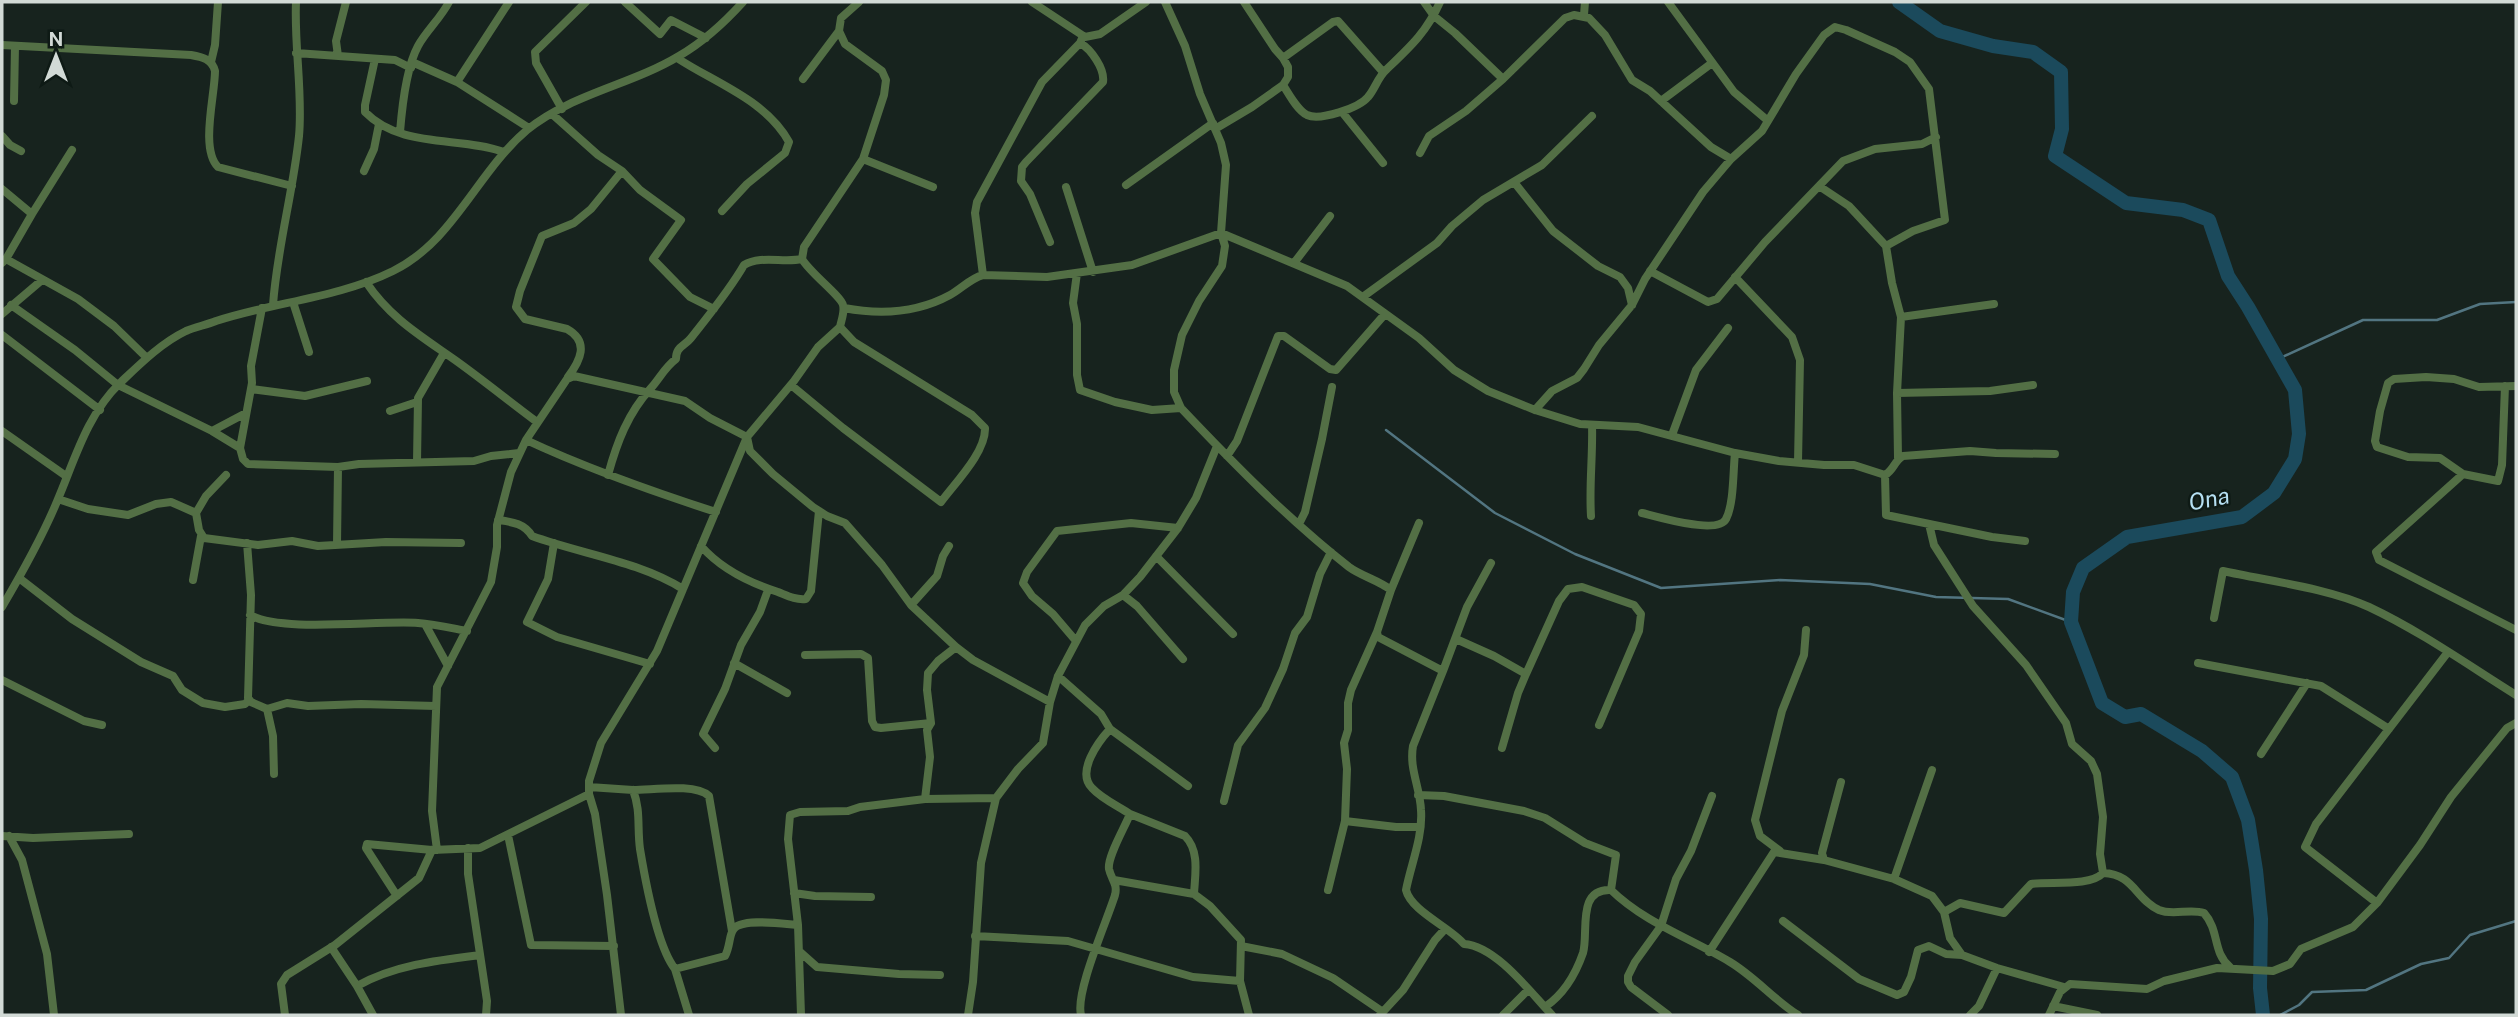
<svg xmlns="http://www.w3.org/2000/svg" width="2518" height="1017" viewBox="0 0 2518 1017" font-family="'Public Sans',sans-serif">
<rect width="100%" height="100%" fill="#17231e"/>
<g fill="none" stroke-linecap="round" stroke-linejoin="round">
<path stroke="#527581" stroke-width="2.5" d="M2278,359L2363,320H2437L2480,304L2516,302
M1386,430L1495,513L1575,554L1661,588L1780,580L1870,584L1936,597L2008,599L2071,622
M2280,1015L2299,1005L2312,992L2366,990L2421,964L2449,958L2470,935L2516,921"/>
<path stroke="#1b4a5c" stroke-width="14" d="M1899,2L1940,31L1993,46L2033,52L2061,72L2062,129L2055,156L2126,203L2183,210L2209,220L2228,276L2248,307L2295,390L2299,434L2295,459L2274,493L2242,517L2127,537L2083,568L2073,592L2071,622L2102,703L2125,717L2141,714L2202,751L2232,777L2248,820L2256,870L2261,919L2260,988L2263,1015"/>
<path stroke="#536f45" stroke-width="8" d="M625,2L660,34L671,20L706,38
M1032,2L1085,37L1100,34L1146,2
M1165,2L1185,46L1200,94L1221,143L1226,165L1221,233L1225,246L1222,266L1199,301L1182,335L1174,370V392L1181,408C1234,464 1288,519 1349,567C1361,576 1378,580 1391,590L1377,632L1378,637L1443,671L1413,746C1409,769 1420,787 1421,810C1423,837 1411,864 1406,890C1411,911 1450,927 1464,944C1496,946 1531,993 1552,1015
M1424,2L1434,16L1455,33L1503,79
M1668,2L1734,92L1767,120
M1584,15L1585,2
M2,45L191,55C202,57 212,59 215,71C215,95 200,149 218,167L292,186
M296,53L395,60L411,68
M338,56L336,41L346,2
M677,58C715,83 766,100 789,142L785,153L747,184L722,211
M1283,58L1333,22L1338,21L1383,72
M375,59L365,105V112C401,149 460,136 504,152
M211,62L215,45L218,2
M412,62L457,82L529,128
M803,79L839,31
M457,82L509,2
M1283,85C1289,94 1297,110 1307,115C1320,121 1359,108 1368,97C1375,89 1378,77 1386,70C1410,47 1426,33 1440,2
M14,101L15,46
M1661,101L1712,63
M562,109L536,63L535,52L586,2
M1342,112L1383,163
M552,114L598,155L622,171L640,190L681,220L653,259L690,297L714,309
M1215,129L1252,107L1283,85L1288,77V67L1283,58L1275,49L1244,2
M400,132C402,107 406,68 418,46C427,30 440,19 449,2
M2,136L10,145L21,151
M1420,153L1429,136L1466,111L1503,79L1565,18L1574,15L1589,18L1605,35L1632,80L1650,91L1711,147L1731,159
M863,159L933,187
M364,171L374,149L379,124
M1514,182L1553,231L1598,266L1620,277L1628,288L1632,305
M1126,185L1213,123
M1819,186L1849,206L1886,246L1892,283L1901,317L1897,393L1898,458
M1066,187L1093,272
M2,189L32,214L6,259
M32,214L72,150
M1050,242L1030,194L1021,181L1022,167L1026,162L1103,82C1105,69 1091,49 1080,43
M2,263L6,259L78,299L114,326L147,358
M1294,263L1330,216
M1650,271L1708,302L1717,299L1765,242L1843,161L1875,149L1922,144L1936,137
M1077,273L1073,303L1077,324V375L1080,390L1115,402L1152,410L1181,408
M983,275L975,213L977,202L1042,82L1080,43L1083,36
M1735,277L1792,337L1800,360L1798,462
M366,282C390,318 421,336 455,360C483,380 510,402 537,422
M1364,296L1437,243L1452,226L1483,200L1542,165L1592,116
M293,302L309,352
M11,305L75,350L118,385L212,431L246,413
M273,305C277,248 293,193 299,136C303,94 294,45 296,2
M262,308L251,366L252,383L240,448L243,459L248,464L338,467L359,464L474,461L491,456L519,453
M844,308C881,315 917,313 950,295C961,289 971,278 983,275L1047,277L1132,265L1221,233L1347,286L1419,338L1454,370L1488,391L1535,410L1580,424L1638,427L1735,453L1779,461L1824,465H1854L1885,475C1894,470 1894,461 1903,456L1970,451L1996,453L2055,454
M2,314L42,280
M1901,317L1994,304
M2,335L100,410
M568,377C580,361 590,342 567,329L525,319L516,307L520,291L542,236L574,223L591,209L622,171
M791,385L843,428L941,502C955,483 986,452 985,428L972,415L854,342L840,327C841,321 845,312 843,305C841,296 810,273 802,259L804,247L863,159L884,95L886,80L882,71L845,44L839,31L841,18L859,2
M2505,386L2502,465L2498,481L2463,474L2440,458L2408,457L2377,447L2375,441L2380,411L2388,383L2394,379L2426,377L2454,379L2479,387L2516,386
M251,389L305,396L367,381
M1897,393L1990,391L2033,385
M1535,410L1552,391L1577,378L1584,369L1599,345L1632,305L1645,279L1703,192L1731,159L1762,131L1796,74L1824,35L1835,27L1846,30L1895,52L1910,62L1929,89L1945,220L1913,231L1886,246
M390,411L417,402
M2,431L66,476
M212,431L240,448
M1672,435L1696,370L1728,328
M526,440C588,469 651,491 716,512
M1227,456L1237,441L1278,336H1284L1330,369L1336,370L1385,314
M417,462L418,398L444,353
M2463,474L2376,552L2379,560L2516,630
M226,475L206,496L196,513L199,530L204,538L258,545L292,541L318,546L386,542L461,543
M608,475C617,442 628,413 651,388C660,378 665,367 676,359C676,346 684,347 691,338C709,315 729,291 744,265C761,255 783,263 802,259
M1885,475L1886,515L1992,537L2025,541
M58,499L88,509L128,515L156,504L171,502L196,513
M1642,513C1658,517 1718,535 1726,519C1734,504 1733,471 1735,453
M1591,516C1589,485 1593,455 1592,425
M498,520C512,522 524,523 532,536C581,554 638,561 683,589
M1299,524L1305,512L1322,439L1332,387
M1929,524L1934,545L1973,606L2026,665L2066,723L2072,744L2091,761L2097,774L2103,817L2100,854L2103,873
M247,543L251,595L248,698L251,702L267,709L273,736L274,774
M554,543L548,579L527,622L557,637L650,664
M337,545L338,467
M701,546C721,569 750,583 778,592C788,596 795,600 806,599L811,591L819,511
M1156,556L1233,634
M19,578L72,619L141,662L173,676L182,690L203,703L225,707L245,704L249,700
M193,580L201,536
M1391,590L1419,523
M1123,595L1137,606L1183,659
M911,605L937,576L943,556L949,546
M2,607C22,573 43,536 58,499C75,459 87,415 120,383C139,365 161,343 186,331C195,327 206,325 216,321C274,302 338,298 393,271C454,241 477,172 527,130C571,94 631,85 679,56C703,42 724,23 743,2
M250,615C281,633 378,620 418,623C434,624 451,628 467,631
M2214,618L2223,571C2268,581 2328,588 2369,607C2420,631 2468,665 2516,695
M425,624L448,666
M1456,639L1494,656L1526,674L1518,693L1502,748
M1076,641L1053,614L1032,596L1023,583L1027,572L1057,531L1131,523L1178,528
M805,655L861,654L868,658L872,721L875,727L881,728L931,723
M734,663L787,693
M2198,663L2321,686L2389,729
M1443,671L1467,607L1491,563
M1526,674L1559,601L1568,589L1582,587L1634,605L1641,614L1639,631L1599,725
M1058,676L1101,714L1110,729C1098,742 1076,772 1092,788C1102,799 1118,806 1130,814C1125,827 1107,857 1109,869C1111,879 1118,884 1115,895C1107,921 1075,992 1081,1015
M2,680L84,721L102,725
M267,709L287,703L308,706L361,704L436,706
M1110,729L1188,786
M715,748L703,734L725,689L741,645L760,612L768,590
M2261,754L2307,683
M1841,782L1822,853L1824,860L1894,879L1932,896L1944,912L1950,938L1962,955L1997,968L2064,987
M589,787C604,788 619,789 633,790C653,790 695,783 709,796L732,931
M633,790C641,811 637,827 640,849C645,879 657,946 675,969L725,956C730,947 729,936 733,930C740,917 784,924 798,925
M1418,795L1444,796L1524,811L1545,818L1585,843L1616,855L1611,890
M925,799L930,757L927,730L931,723L927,690L928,673L938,661L956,647
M1224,801L1238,745L1265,708L1283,669L1295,633L1307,617L1320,574L1331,552
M1130,814L1185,836C1200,851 1195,875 1194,894L1210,906L1241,940L1240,981L1249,1015
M1345,821L1396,827H1420
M508,835L531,945L614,946
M2,836L33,838L129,834
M9,836L22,860L47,954L54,1015
M468,848V874L487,1001L486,1015
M437,850L432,811L437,687L491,582L497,547V525L511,472L526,440L567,379L574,376L685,401L710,418L747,437L750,451L773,474L813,507L827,516L845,523L882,565L911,605L956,647L973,660L1050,702
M1780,851L1760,836L1755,820L1782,711L1804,655L1806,630
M1894,879L1932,770
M1114,880L1194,894
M1328,890L1345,821L1347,769L1344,743L1348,730V703L1351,690L1377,632
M1611,890C1645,923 1690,938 1730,962C1755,977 1774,1000 1798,1015
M794,893L815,896L871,897
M397,896L366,848L367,844L432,850L480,848L589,794
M2377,903L2305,847L2316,824L2448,652
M1944,912L1960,903L2004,913L2031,884C2050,881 2090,887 2103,873C2134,874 2135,899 2159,910C2173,916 2190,908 2204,913C2220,931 2212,952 2230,967
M1783,921L1859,979L1897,995L1904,992L1911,977L1918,950L1929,946L1946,954L1962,955
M975,936L1068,941L1193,977L1240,981
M1241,946L1282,954L1333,978L1383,1012
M331,947L357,986L373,1015
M799,951L817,967L899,974L940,975
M1709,952L1774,852L1824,860
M675,969L689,1015
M357,986C394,965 439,960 480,955
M2053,1006L2097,1015
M1545,1007C1564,994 1575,976 1583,953C1589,933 1576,888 1611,890
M285,1015L281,984L287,975L335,945L419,878L432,850
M621,1015L607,895L595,814L589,794V781L601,743L657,651L747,437L794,381L818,347L840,327
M801,1015L798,925L788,839L790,815L800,812L848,811L860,807L925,799L996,798
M968,1015L973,982L981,863L996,798L1018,769L1043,743L1050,702L1058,676L1085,625L1104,606L1123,595L1140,577L1178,528L1196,498L1217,446
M1380,1015L1403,990L1435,940L1445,929
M1503,1015L1528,990
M1668,1015L1631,987L1628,982V976L1635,962L1661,926L1676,879L1691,851L1712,796
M1970,1015L1979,1006L1997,968
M2049,1015L2060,992L2070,984L2147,989L2164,981L2217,968L2273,971L2290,964L2301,949L2353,927L2377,903L2420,845L2451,797L2507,728L2516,723"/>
</g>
<g text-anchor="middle" stroke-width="5" stroke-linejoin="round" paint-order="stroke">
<g font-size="23" font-style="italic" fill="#b5dff2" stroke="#0e1a15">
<text transform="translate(2209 499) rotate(-11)" y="8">Ona</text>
</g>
</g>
<rect width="2518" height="1017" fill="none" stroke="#d2dad6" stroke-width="7"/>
<g transform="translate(56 56)" stroke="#0e1a15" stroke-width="5" paint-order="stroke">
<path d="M0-5L12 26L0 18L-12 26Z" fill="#d2dad6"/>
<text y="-10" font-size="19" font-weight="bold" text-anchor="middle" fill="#d2dad6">N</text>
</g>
</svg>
